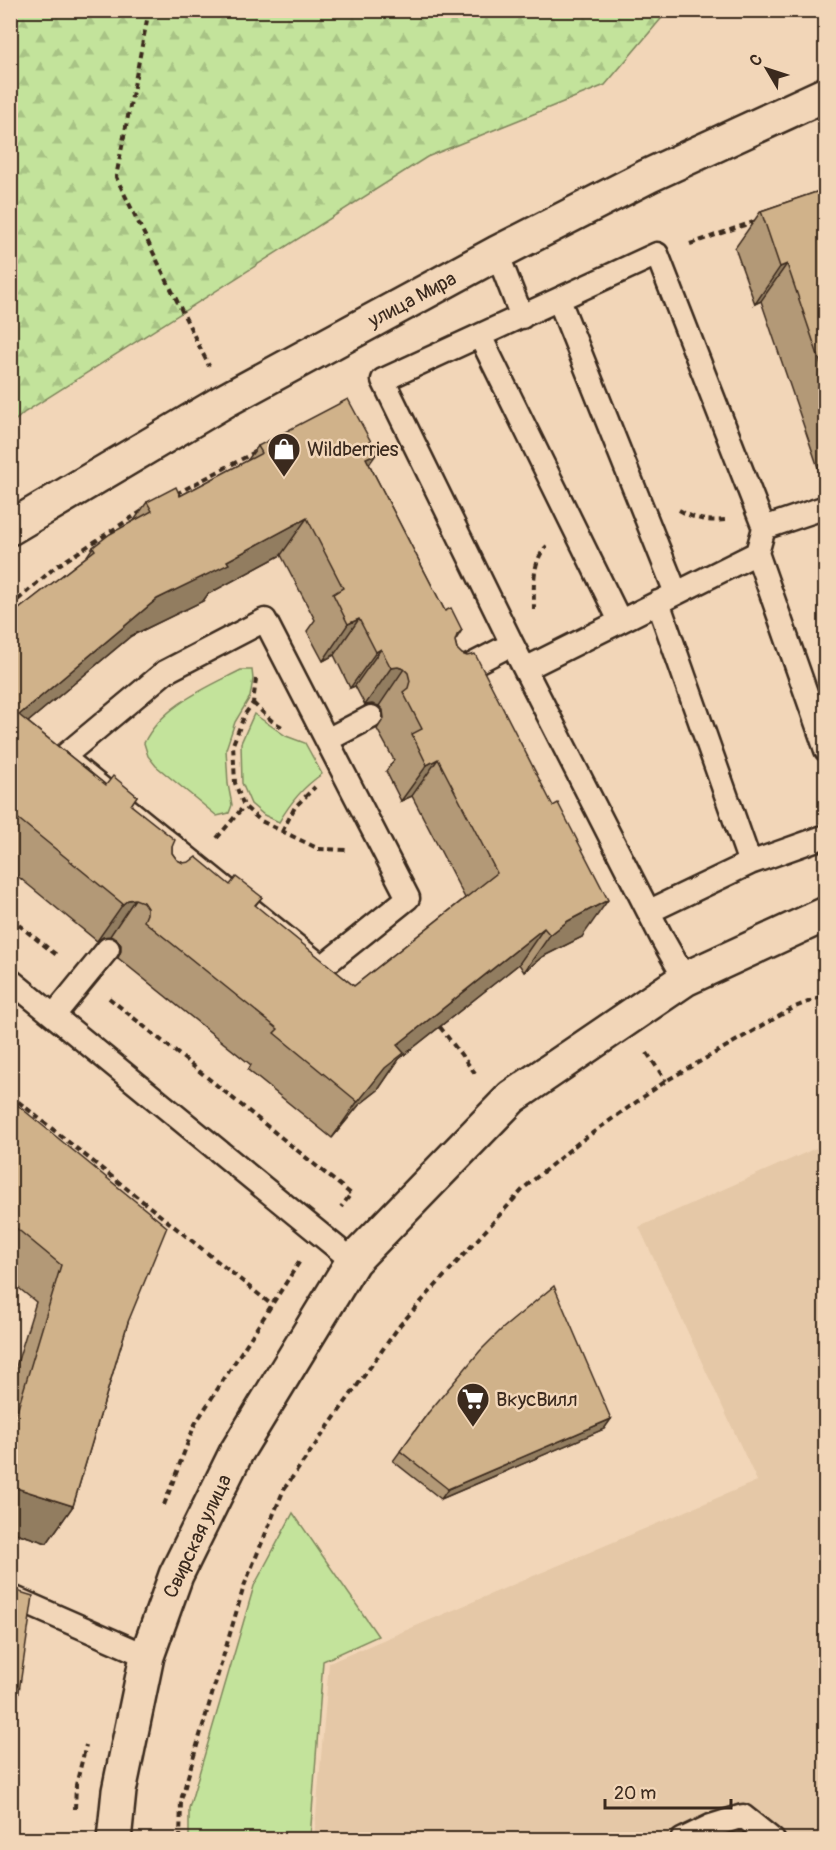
<svg xmlns="http://www.w3.org/2000/svg" width="836" height="1850" viewBox="0 0 836 1850" font-family="Pangolin,sans-serif">
<defs>
<pattern id="forest-firs" width="22" height="20" patternUnits="userSpaceOnUse" patternTransform="scale(1.5)"><rect width="22" height="20" fill="#c3e39b"/><path d="M5 1l3.5 6h-7zM16 11l3.5 6h-7z" fill="#a8c385"/></pattern>
</defs>
<rect width="100%" height="100%" fill="#f2d6b8"/>
<filter id="ink" filterUnits="userSpaceOnUse"><feTurbulence type="fractalNoise" baseFrequency=".0167" numOctaves="2"/><feDisplacementMap in="SourceGraphic" scale="12" xChannelSelector="R" yChannelSelector="G"/><feConvolveMatrix kernelMatrix="1 2 1 2 8 2 1 2 1" color-interpolation-filters="sRGB"/></filter>
<g filter="url(#ink)">
<path fill="#e5c8a7" d="M825,1144V1839L314,1840L329,1663L757,1481L639,1227Z"/>
<path fill="#c3e39b" stroke="#7f865c" stroke-width="1.5" d="M241,670H252L253,679L250,697L235,722L226,749L228,784L232,805L229,813L217,816L156,766L148,756L144,743C162,706 206,688 241,670Z
M254,714L286,736L305,743L322,774C303,787 291,802 279,822L264,815L251,804L242,783L241,743Z
M293,1513L378,1636L323,1661L310,1839H189V1808L254,1586Z"/>
<path fill="url(#forest-firs)" stroke="#7f865c" stroke-width="1.5" d="M11,10H672V11L666,13L605,85L427,157L25,412L11,424Z"/>
<g fill="none" stroke-linecap="round" stroke-linejoin="round">
<g stroke="#3b2a1e" stroke-width="27">
<path id="service" d="M497,253L522,317
M559,300L676,593
M480,336L620,621
M764,528L826,507
M658,602L750,863
M265,620L408,898L322,967L63,757L165,672Z
M525,669L757,553
M452,675L512,644
M327,740L371,717
M650,911L750,863L826,836
M685,979L663,940L512,644L383,380L657,254L764,528L757,553L826,750
M10,980L353,1261
M54,1015L108,949
M10,1596L147,1656
M682,1840L711,1826L743,1816L773,1840"/>
</g>
<g stroke="#3b2a1e" stroke-width="38">
<path id="minor" d="M10,528L226,400L497,253L648,176L826,94
M114,1840L119,1791L147,1656L176,1575L236,1453L353,1261L512,1097L685,979L826,914"/>
</g>
<path stroke="#3b2a1e" stroke-width="4" stroke-dasharray="6 4.5" stroke-linecap="butt" d="M149,10L116,177L209,366
M690,244L756,221
M176,494L257,451
M679,510C695,519 707,522 726,520
M10,607L54,568L142,511
M534,610C534,590 531,561 547,546
M256,679L253,703L245,714L233,744L235,783L244,806L261,821L319,849L346,850
M253,703L272,721L282,727
M282,832L295,807L315,787
M217,838L244,806
M10,918L59,957
M109,998L351,1194L341,1207
M440,1027L475,1073
M647,1053L666,1081
M10,1095L272,1305
M164,1505L195,1424L300,1261
M75,1809L76,1785L86,1745
M180,1840L181,1800L244,1586L284,1489L400,1325L525,1187L578,1143L666,1081L795,1007L826,995"/>
<use href="#service" stroke="#f2d6b8" stroke-width="22"/>
<use href="#minor" stroke="#f2d6b8" stroke-width="33"/>
</g>
<path fill="#b39977" stroke="#3b2a1e" stroke-width="1.5" fill-rule="evenodd" d="M825,189V488L761,301L755,304L735,248L761,211Z
M258,446L369,464L445,611L462,630L455,641L457,649L582,937L542,957L524,972L519,964L399,1059L378,1090L359,1105L332,1138L248,1070L251,1065L118,958L121,951V945L117,939L110,936L103,937L97,941L10,870V616L87,556L93,547L133,522L147,502L180,496L247,461ZM281,555L315,620L307,631L323,661L334,655L350,688L355,686L365,705L372,704L379,706L383,710L384,718L377,729L394,760L386,771L401,801L412,796L465,898L354,986L255,906L262,897L230,885L177,860L172,853V847L131,805L137,796L106,785L28,722L131,636L203,601L208,594Z
M10,1099L128,1322L73,1506L47,1543L10,1531V1386L36,1302L10,1281Z
M428,1413L611,1419L604,1429L441,1499L393,1461Z"/>
<path fill="#927d61" stroke="#3b2a1e" stroke-width="1.5" d="M787,264L761,301L755,304L780,267Z
M377,453L351,490L366,458Z
M307,518L281,555L208,594L203,601L131,636L10,737L19,715L157,599L227,561Z
M359,619L334,655L323,661L348,624Z
M381,649L355,686L350,688L376,652Z
M398,667L404,669L379,706L372,704L365,705L391,668Z
M438,759L412,796L401,801L427,765Z
M135,899L110,936L103,937L97,941L123,904L128,900Z
M608,900L582,937L542,957L524,972L550,935L568,921Z
M544,928L519,964L399,1059L378,1090L359,1105L332,1138L397,1045Z
M611,1419L604,1429L441,1499L448,1489Z
M10,1486L73,1506L47,1543L10,1531Z"/>
<path fill="#d0b28a" stroke="#3b2a1e" stroke-width="1.5" fill-rule="evenodd" d="M825,189V376L787,264L780,267L761,211Z
M348,399L377,453L366,458L445,611L451,608L462,630L457,635L455,641L457,649L462,654L467,656L475,654L553,806L558,803L608,900L568,921L550,935L544,928L397,1045L404,1053L385,1068L358,1102L274,1033L278,1029L144,921L147,914V908L143,902L135,899L128,900L123,904L10,812V616L95,550L93,547L110,534L152,511L147,502L176,487L180,496L262,453L258,446ZM307,518L343,588L333,594L348,624L359,619L376,652L381,649L391,668L398,667L404,669L408,673L410,681L408,688L403,692L422,729L412,734L427,765L438,759L497,873L354,986L255,905L262,897L236,877L230,885L196,857L189,862L183,863L177,860L172,853V847L175,840L131,805L137,796L113,776L106,785L19,715L157,599L229,564L227,561Z
M10,1099L167,1227L128,1322L73,1506L10,1486V1435L61,1265L10,1223Z
M554,1286L611,1419L448,1489L400,1451L428,1413L480,1351L502,1329Z
M10,1589L33,1596L10,1753Z"/>
</g>
<defs>
<g id="shop-pin" transform="scale(1.725)"><path d="M0 17L-7.5 6A9.5 9.5 0 1 1 7.5 6Z" fill="#3b2a1e" stroke="#f2d6b8"/><path d="M-5-2.5h2.3a2.7 3.5 0 0 1 5.4 0H5L5.5 6h-11ZM-1.5-2.5h3a1.5 2.3 0 0 0-3 0Z" fill="#fff"/></g>
<g id="supermarket-pin" transform="scale(1.725)"><path d="M0 17L-7.5 6A9.5 9.5 0 1 1 7.5 6Z" fill="#3b2a1e" stroke="#f2d6b8"/><path d="M-6-5.5h2.5l.6 2H6L4.5 2H-2.5L-4.4-4H-6ZM-1.5 3.2a1.3 1.3 0 1 0 .1 0ZM3 3.2a1.3 1.3 0 1 0 .1 0Z" fill="#fff"/></g>
</defs>
<g fill-rule="evenodd">
<use href="#shop-pin" x="284" y="449"/>
<use href="#supermarket-pin" x="473" y="1399"/>
</g>
<g text-anchor="middle" stroke-width="5" stroke-linejoin="round" paint-order="stroke">
<g font-size="20" fill="#3b2a1e" stroke="#f2d6b8">
<text transform="translate(412 299) rotate(-28)" y="7">улица Мира</text>
<text transform="translate(197 1536) rotate(-65)" y="7">Свирская улица</text>
</g>
<g font-size="20" fill="#3b2a1e" stroke="#f2d6b8" text-anchor="start">
<text x="307" y="456">Wildberries</text>
<text x="496" y="1406">ВкусВилл</text>
</g>
</g>
<rect width="836" height="1850" fill="none" stroke="#f2d6b8" stroke-width="36"/>
<rect x="18" y="18" width="800" height="1814" fill="none" stroke="#3b2a1e" stroke-width="2" filter="url(#ink)"/>
<g transform="translate(767 69) rotate(309)" stroke="#f2d6b8" stroke-width="4.5" paint-order="stroke">
<path d="M0-4.5L10 22L0 15L-10 22Z" fill="#3b2a1e"/>
<text y="-9" font-size="16" font-weight="bold" text-anchor="middle" fill="#3b2a1e">С</text>
</g>
<path d="M605 1799v9h126v-9" fill="none" stroke="#3b2a1e" stroke-width="3"/>
<text x="614" y="1799" font-size="18" fill="#3b2a1e" stroke="#f2d6b8" stroke-width="4.5" paint-order="stroke">20 m</text>
</svg>
